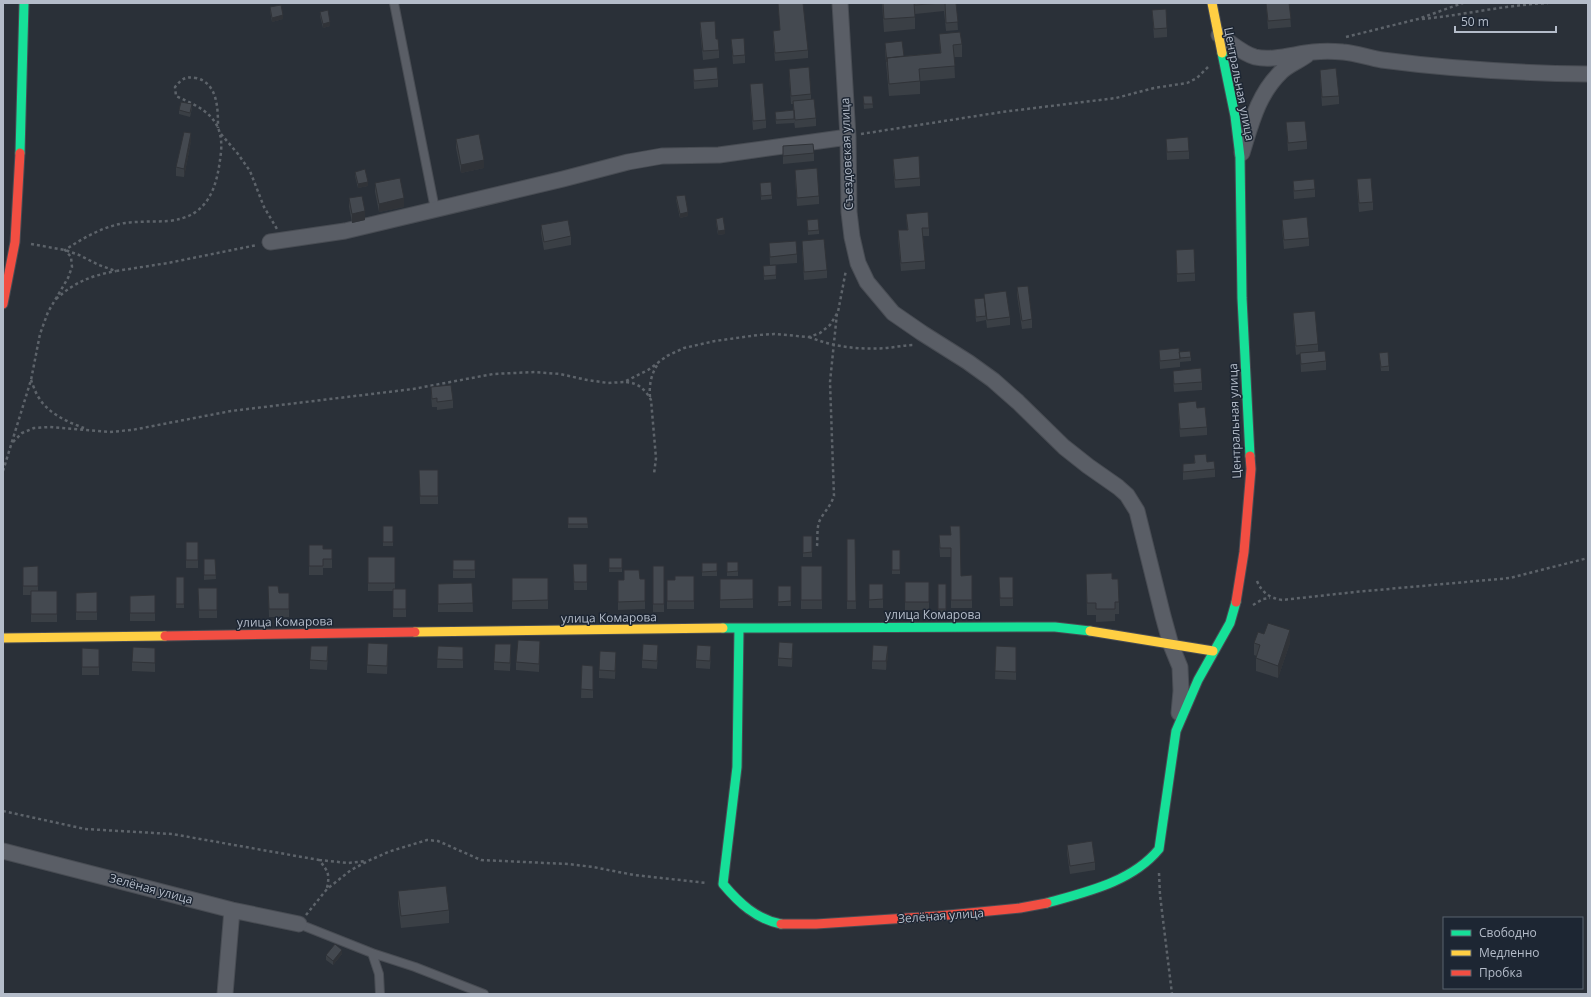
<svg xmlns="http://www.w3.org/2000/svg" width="1591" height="997" viewBox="0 0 1591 997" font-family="'Open Sans',sans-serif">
<rect width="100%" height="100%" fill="#2a3038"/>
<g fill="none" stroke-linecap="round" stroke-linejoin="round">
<g stroke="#484c53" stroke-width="10">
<path id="lane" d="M394,3L435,209
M299,924L372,953L379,974L380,994
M372,953L415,967L484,994"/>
</g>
<g stroke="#484c53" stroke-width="17">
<path id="street" d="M840,3L848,137L849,212L852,237L858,263L867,282L893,313L922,333L968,362L993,380L1018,402L1064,447L1088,466L1118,487L1127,495L1137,511L1163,616L1171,645L1180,667L1181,691L1179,713
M1219,35C1230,42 1243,54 1255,57C1273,61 1294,54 1313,52C1322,51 1333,51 1343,52C1356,53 1369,58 1382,60C1450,69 1519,73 1588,74
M1242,153C1251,124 1258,94 1281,72C1288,65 1299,61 1307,55
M270,242L345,231L563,179L628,162L662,156L719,155L848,137
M3,851L232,910L299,924
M225,994L232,910"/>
</g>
<g stroke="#484c53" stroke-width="11">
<path id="fast" d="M1222,53L1235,116L1240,157L1242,298L1250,456
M20,153L24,3
M723,628L1055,627L1090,631
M739,628L737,767L723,884C739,903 756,919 781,924
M1047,903C1086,892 1132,882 1159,849L1176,731L1198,680L1230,623L1236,602"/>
</g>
<g stroke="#484c53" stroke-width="11">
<path id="slow" d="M1212,3L1222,53
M1090,631L1213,651
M415,632L723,628
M3,638L165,636"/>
</g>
<g stroke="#484c53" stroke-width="11">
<path id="jam" d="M3,304L15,242L20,153
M1236,602L1244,552L1251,469L1250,456
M165,636L415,632
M781,924H816L938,916L1020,908L1047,903"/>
</g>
<path stroke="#5d636a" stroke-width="2.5" stroke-dasharray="3 3" stroke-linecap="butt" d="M1422,19C1464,15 1505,5 1548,3
M1346,37L1418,19L1463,3
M221,134L238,154L250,171L264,207L277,229
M861,134L1002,112L1116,98L1154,88L1187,83L1197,78L1208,67
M31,244L65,250L79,255L99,265L116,271L168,263L257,245
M56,299C75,282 90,276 116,271
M809,337C834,347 860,350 887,348C896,347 905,345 915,345
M31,380C33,385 35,392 39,398C48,413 67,422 84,428
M626,382C638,383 645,389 651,400L656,458L654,474
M650,397C649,385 651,374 658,364
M13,442L22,433L34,428L50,427L109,432L132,430L231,411L413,389L493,374L535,372L560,374L587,380L608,383L624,382L648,370L667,356L684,348L715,341L758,335L774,334L809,337L820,333L830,325L838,312L846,270
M3,471L31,380L40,334L48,312L68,278L72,267L71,257L65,250C83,238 104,226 125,223C139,221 154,222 168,221C209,217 217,188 221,152C224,118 203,108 176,96L175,87C182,79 185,76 196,78C218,83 218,109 218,128
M817,546C818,537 816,526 821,518C826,510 831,505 834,496L830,382L837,313
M1257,581C1262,593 1270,598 1282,600L1355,592L1510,578L1588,558
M1253,605L1263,599L1270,598
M3,811L85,829L172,834L319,860C328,871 330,874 327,888
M319,860L348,863L366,861
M1159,873L1160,895L1172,994
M306,915L327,889L351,870L368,861L388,852L427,840L438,841L481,860L568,864L593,867L634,875L707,883"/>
<use href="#lane" stroke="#5a5e66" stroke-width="8"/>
<use href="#street" stroke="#5a5e66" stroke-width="15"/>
<use href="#fast" stroke="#16e098" stroke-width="9"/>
<use href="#slow" stroke="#ffcf43" stroke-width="9"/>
<use href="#jam" stroke="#f24e42" stroke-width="9"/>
</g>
<path fill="#3a3f45" d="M778,3L808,50V58L775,61L773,39V31L780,30Z
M882,3H956L958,30L946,31L944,11L915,14V29L884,32Z
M1266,3H1289L1291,27L1268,29Z
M270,7L283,19L272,22L270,11Z
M1152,10L1167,28V37L1154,38Z
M320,12L330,26L323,28L320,16Z
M700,22L716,39L719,50V58L703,60L700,30Z
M939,34L962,44V57H954L955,78L920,81V94L889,96L885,51V43L904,56L940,53Z
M731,39L745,55V63L733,64Z
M693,69L718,79V87L694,89Z
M789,69L811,94V99L816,118V126L795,128L794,121V123L776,124L775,112L793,110V104H791L789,77Z
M1320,70L1339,96V104L1322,106L1320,78Z
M750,84L766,120V128L753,130L750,92Z
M863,96H872L873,108L864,109Z
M192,108L190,117L179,114V110Z
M1286,122L1307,141V149L1288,151Z
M456,139L484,168L461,173L456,148Z
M1166,139L1189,151V159L1167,160Z
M191,141L184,177L176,176V167Z
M783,146L814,153V161L783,164Z
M893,159L920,178V186L895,188L893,167Z
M795,170L819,196V204L797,206L795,178Z
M355,172L368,186L358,188L355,176Z
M1357,179L1373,202V210L1359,212L1357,188Z
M1293,181L1315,189V197L1294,199Z
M375,183L404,207L379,212L375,192Z
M760,183L772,195V199L761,200Z
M676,196L688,216L680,218L676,200Z
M349,198L365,220L352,223L349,207Z
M906,214L929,228V236H923L925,261V269L901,271L898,239V230H907Z
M716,219L725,234L718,235L716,223Z
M807,220L819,230V234L808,235Z
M1282,220L1309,238V246L1284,249L1282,228Z
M541,225L571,236V245L544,250L541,233Z
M802,241L827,270V278L804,280L802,250Z
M769,243L797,254V263L770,265Z
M1176,250L1195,273V281L1177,282Z
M763,266L776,275V279L764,280Z
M1017,287L1032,319V328L1022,329L1017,295Z
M984,294L1010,317V325L987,328L986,320L976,322L974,299L984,298Z
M1293,313L1318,344V351L1326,361V370L1301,372L1300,354L1296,355L1293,321Z
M1159,350L1179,352L1191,357V361L1180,362V367L1160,369Z
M1379,353L1389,366V371H1381Z
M1173,371L1202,382V390L1174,392L1173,379Z
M431,387L453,400V408L437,410V407H432L431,395Z
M1178,403L1197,408L1207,427V435L1180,437L1178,411Z
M1194,455L1207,462L1215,469V477L1183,480V464L1194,463Z
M419,470H438V504H420Z
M568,517H587L588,528H568Z
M383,526H393V546H383Z
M950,535L961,576L972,575V608H951V557H940L939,543Z
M803,536H812V557H803Z
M847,539H855L856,609H847Z
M186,542H198V568H186Z
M309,545L323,549H332V568H323V575H309Z
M892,550H900V574H892Z
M368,557H395V589H406V617H393V591H368Z
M609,558H622V572H609Z
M204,559H215L216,579L204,580Z
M453,560H475V578H453Z
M727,562H738V576H727Z
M702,563H717V576H702Z
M573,564H587V590H574Z
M38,566V591H57V622H31V595H23V567Z
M653,566H664V612H653Z
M801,566H822V609H801Z
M1086,574L1112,579L1119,602V614H1115V621L1096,622V615H1087Z
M694,576V609H667V580H675Z
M176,577H184V608H176Z
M999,577H1013V606H1000Z
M512,578H548V609H512Z
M645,579V609L618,610V580Z
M720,579H753V608H720Z
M905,582H929V610H905Z
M472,583L473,612H438V584Z
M869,584H883V608H869Z
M938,584H946V613H938Z
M268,586L279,593H289V617H269Z
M778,586H791V606H778Z
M198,588H217V618H199Z
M97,592V620H76V593Z
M155,595V621H130V596Z
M1254,643H1290L1278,678L1256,671V658L1257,656L1254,655Z
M438,646L463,647V668H437Z
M996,646L1016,655V680L995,679Z
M82,648L99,649V675H82Z
M540,650L539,672L516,670V662Z
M793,652L792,667L778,666V658Z
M388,653L387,674L367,673V665Z
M511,653L510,671L494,670V662Z
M658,654L657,669L642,668V660Z
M711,654L710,669L696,668V660Z
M888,654L886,670L872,669V661Z
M328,655L327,670L310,669V660Z
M155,657V672L132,671V662Z
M616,661L615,679L599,678V670Z
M582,665L593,666V698H581Z
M1067,845L1095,862V870L1070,874L1067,853Z
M398,891L449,910V923L401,928L398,904Z
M342,954L333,965L326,960V955Z"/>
<path fill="#303338" d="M283,15V19L272,22V18Z
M330,22V26L323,28V24Z
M191,133V141L184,177V169Z
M484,160V168L461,173V165Z
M368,182V186L358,188V184Z
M404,198V207L379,212V204Z
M365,211V220L352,223V214Z
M688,212V216L680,218V214Z
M725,230V234L718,235V231Z
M1290,630V643L1278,678V666Z
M540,641V650L539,672V664Z
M793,643V652L792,667V659Z
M888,646V654L886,670V661Z
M616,652V661L615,679V671Z
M342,950V954L333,965V961Z"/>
<path fill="#444950" stroke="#303338" d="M778,3H803L808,50L775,53L773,31L780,30Z
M883,3H914L915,17L884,19Z
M914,3H942L915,5Z
M945,3H956L958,22L946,23Z
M1266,3H1289L1291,19L1268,21Z
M281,5L283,15L272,18L270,7Z
M1166,9L1167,28L1154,29L1152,10Z
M328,10L330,22L323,24L320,12Z
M715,21L716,39H718L719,50L703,51L700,22Z
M960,32L962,44L953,45L955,66L919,69L920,81L889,84L887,58L941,53L939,34Z
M744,38L745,55L733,56L731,39Z
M902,41L904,56L887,58V62L885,43Z
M717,67L718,79L694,81L693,69Z
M809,67L811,94L791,96L789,69Z
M1336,68L1339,96L1322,97L1320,70Z
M763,83L766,120L753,121L750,84Z
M863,96H872L873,104H864Z
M814,99L816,118L795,120L793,101Z
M181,102L192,104L190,113L179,110Z
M794,110V119L776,120L775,112Z
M1305,121L1307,141L1288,143L1286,122Z
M184,132L191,133L184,169L176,167Z
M479,134L484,160L461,165L456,139Z
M1188,137L1189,151L1167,152L1166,139Z
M813,144L814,153L783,156V146Z
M919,156L920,178L895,180L893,159Z
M817,168L819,196L797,198L795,170Z
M365,169L368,182L358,184L355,172Z
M400,178L404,198L379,204L375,183Z
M1371,178L1373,202L1359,203L1357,179Z
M1314,179L1315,189L1294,191L1293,181Z
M771,182L772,195L761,196L760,183Z
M685,195L688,212L680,214L676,196Z
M362,196L365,211L352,214L349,198Z
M928,212L929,228H922L925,261L901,263L898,230H908L906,214Z
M723,217L725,230L718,231L716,219Z
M1307,217L1309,238L1284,240L1282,220Z
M818,219L819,230L808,231L807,220Z
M568,220L571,236L544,242L541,225Z
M824,239L827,270L804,272L802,241Z
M796,241L797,254L770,257L769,243Z
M1194,249L1195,273L1177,274L1176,250Z
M776,265V275L764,276L763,266Z
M1028,286L1032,319L1022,321L1017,287Z
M1006,291L1010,317L987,320L984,294Z
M984,298L986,316L976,317L974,299Z
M1315,311L1318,344L1296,346L1293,313Z
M1179,348L1180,359L1160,361L1159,350Z
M1190,351L1191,357L1180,358L1179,352Z
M1325,351L1326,361L1301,364L1300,353Z
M1388,352L1389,366L1381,367L1379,353Z
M1201,368L1202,382L1174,384L1173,371Z
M451,385L453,400L437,402V398L432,399L431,387Z
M1196,401L1197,408L1205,407L1207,427L1180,429L1178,403Z
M1206,454L1207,462L1214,461L1215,469L1183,472V464L1195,463L1194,455Z
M419,470H438V496H420Z
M568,517H587L588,524H568Z
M383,526H393V542H383Z
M950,526H960L961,576L972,575V600H951V548H940L939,535H951Z
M803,536H812V552L803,553Z
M847,539H855L856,601H847Z
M186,542H198V560H186Z
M309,545H323V549H332V559H323V566H309Z
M892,550H900V570H892Z
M368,557H395V583H368Z
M609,558H622V568H609Z
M204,559H215L216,575H204Z
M453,560H475V570H453Z
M727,562H738V571L727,572Z
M702,563H717V571L702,572Z
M573,564H587V582H574Z
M38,566V586H23V567Z
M653,566H664V604H653Z
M801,566H822V600H801Z
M624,570H639L640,579H645V601L618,602V580H624Z
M1112,573V579H1118L1119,602H1115V609H1096V603H1087L1086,574Z
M675,576H694V601H667V580H675Z
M176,577H184V604H176Z
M999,577H1013V598H1000Z
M512,578H548V600L512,601Z
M720,579H753V599L720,600Z
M905,582H929V602H905Z
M472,583L473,603L438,604V584Z
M869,584H883V599L869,600Z
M938,584H946V609H938Z
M268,586H278L279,593H289V609H269Z
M778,586H791V601L778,602Z
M198,588H217V610H199Z
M393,589H406V609H393Z
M31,591H57V614H31Z
M97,592V612H76V593Z
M155,595V613H130V596Z
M1268,623L1290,630L1278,666L1256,658L1260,645L1254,643L1258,632L1264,634Z
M518,640L540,641L539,664L516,662Z
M779,642L793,643L792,659L778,658Z
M368,643L388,644L387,666L367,665Z
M495,644H511L510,663L494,662Z
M643,644L658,645L657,661L642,660Z
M697,645L711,646L710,661L696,660Z
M873,645L888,646L886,661H872Z
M311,646H328L327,661L310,660Z
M438,646L463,647V660L437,659Z
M996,646L1016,647V672L995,671Z
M133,647L155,648V663L132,662Z
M82,648L99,649V667H82Z
M600,651L616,652L615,671L599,670Z
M582,665L593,666V690L581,689Z
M1092,841L1095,862L1070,866L1067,845Z
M446,886L449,910L401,916L398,891Z
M335,944L342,950L333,961L326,955Z"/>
<g text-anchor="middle" stroke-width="3" stroke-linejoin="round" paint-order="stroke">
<g font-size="12" fill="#b4bcc9" stroke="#1d2633">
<text transform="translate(1239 84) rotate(79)" y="4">Центральная улица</text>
<text transform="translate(847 154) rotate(-92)" y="4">Съездовская улица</text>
<text transform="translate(1235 421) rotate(-92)" y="4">Центральная улица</text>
<text x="933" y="619">улица Комарова</text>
<text transform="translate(609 618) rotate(-1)" y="4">улица Комарова</text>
<text transform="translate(285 622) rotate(-1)" y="4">улица Комарова</text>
<text transform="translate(151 889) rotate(15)" y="4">Зелёная улица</text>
<text transform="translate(941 916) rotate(-4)" y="4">Зелёная улица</text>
</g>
</g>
<rect width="1591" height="997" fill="none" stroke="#b4bcc9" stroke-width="8"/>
<rect x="1443" y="917" width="140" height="72" fill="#1d2633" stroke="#59626f"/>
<rect x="1451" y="930" width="20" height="6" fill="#16e098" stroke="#59626f"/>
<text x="1479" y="937" font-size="12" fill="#b4bcc9">Свободно</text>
<rect x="1451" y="950" width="20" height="6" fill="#ffcf43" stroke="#59626f"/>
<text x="1479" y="957" font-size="12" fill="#b4bcc9">Медленно</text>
<rect x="1451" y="970" width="20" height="6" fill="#f24e42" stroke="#59626f"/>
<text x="1479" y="977" font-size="12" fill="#b4bcc9">Пробка</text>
<path d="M1455 26v6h101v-6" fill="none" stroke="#b4bcc9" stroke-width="2"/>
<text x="1461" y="26" font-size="12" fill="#b4bcc9" stroke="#1d2633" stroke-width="3" paint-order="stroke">50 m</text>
</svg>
